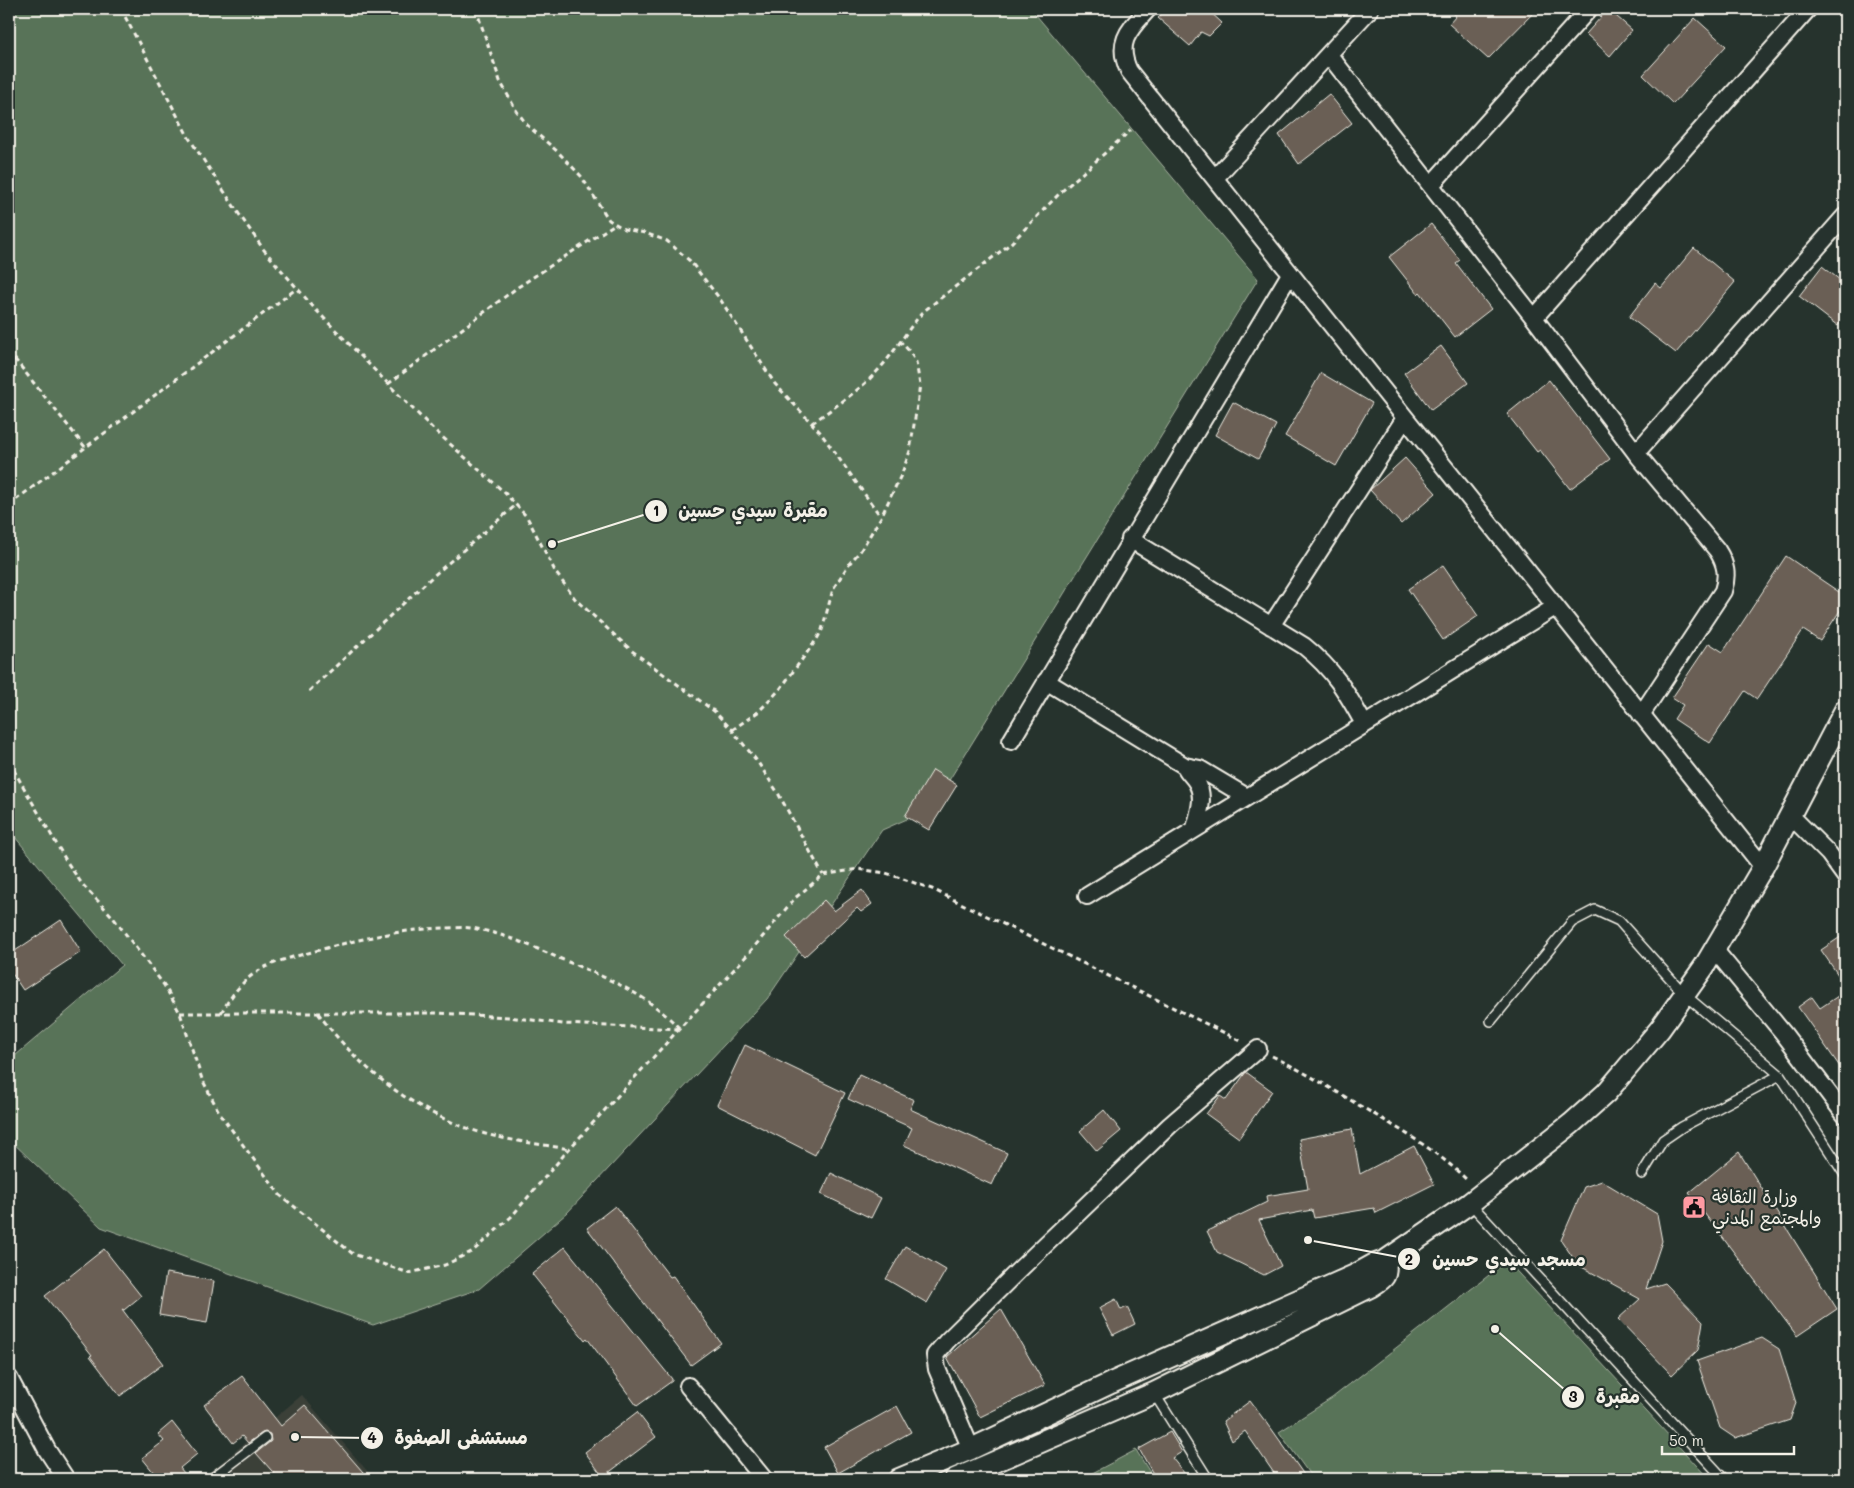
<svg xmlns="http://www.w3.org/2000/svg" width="1854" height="1488" viewBox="0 0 1854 1488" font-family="Mali,'Playpen Sans Arabic',sans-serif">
<rect width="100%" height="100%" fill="#26332d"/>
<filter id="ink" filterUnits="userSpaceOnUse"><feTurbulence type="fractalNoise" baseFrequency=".02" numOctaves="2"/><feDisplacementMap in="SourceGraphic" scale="10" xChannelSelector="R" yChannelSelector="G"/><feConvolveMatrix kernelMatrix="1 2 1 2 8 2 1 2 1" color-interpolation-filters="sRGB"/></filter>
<g filter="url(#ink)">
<path fill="#3a4039" d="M302,1395L374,1479H202Z"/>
<path fill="#597358" stroke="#a6b2a0" d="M9,9H1031L1258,279L932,808L882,830L767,999L567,1213L479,1289L373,1325L101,1227L9,1139V1061L122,965L9,830Z
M1507,1261L1709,1479H1313L1279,1432L1332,1398Z
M1136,1450L1154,1479H1081Z"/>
<path fill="#6a5f54" stroke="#f4f1e8" d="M1167,9H1207L1222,23L1209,36L1201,32L1190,46L1158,18Z
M1450,9H1537L1488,59L1449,24L1456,16Z
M1608,9L1632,30L1610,56L1586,34Z
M1695,18L1726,46L1673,104L1643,75Z
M1329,94L1352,123L1299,164L1279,135Z
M1431,224L1460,260L1456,263L1491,309L1455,337L1420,292L1418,294L1389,257Z
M1694,248L1735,282L1676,353L1629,317L1655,283L1661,288Z
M1822,266L1845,284V316L1838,326L1799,296Z
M1441,346L1468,383L1431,410L1404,373Z
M1321,373L1372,403L1336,466L1285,436Z
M1549,380L1610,459L1570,489L1540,450L1537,452L1507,414Z
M1233,402L1276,425L1258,459L1215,435Z
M1405,458L1436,493L1401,524L1370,490Z
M1786,556L1845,596V603L1820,641L1803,630L1757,699L1745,691L1710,743L1674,719L1683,705L1672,698L1709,643L1723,652Z
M1443,565L1478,616L1443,640L1408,589Z
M933,770L957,785L929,830L905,816Z
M862,890L872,904L861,912L857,908L804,957L786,937L824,900L834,911Z
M61,920L81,952L23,990L9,969V955Z
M1845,934V985L1821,950Z
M1838,996L1845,1007V1074L1798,1007L1812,997L1820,1008Z
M745,1045L845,1093L815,1155L717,1105Z
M1246,1072L1272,1091L1239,1138L1206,1114L1220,1096L1226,1100Z
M859,1075L914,1100L910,1109L1007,1153L992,1185L904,1145L912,1128L848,1099Z
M1104,1110L1121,1131L1097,1151L1080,1131Z
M1352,1129L1360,1174L1414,1146L1434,1184L1376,1213L1374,1208L1314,1218L1312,1210L1259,1220L1281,1266L1264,1275L1217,1252L1207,1231L1267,1202L1266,1196L1308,1189L1299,1139Z
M1739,1152L1837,1309L1797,1336L1689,1193Z
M831,1173L881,1198L871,1218L821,1194Z
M1602,1181L1657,1214L1662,1241L1646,1289L1665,1283L1703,1322L1698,1350L1672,1375L1618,1319L1640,1299L1578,1265L1561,1240L1584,1187Z
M615,1206L670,1277L673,1276L721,1343L691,1365L587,1228Z
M905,1246L946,1270L927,1303L886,1279Z
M565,1247L672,1379V1381L637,1406L587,1338L585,1340L532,1274Z
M104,1249L141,1296L124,1310L122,1309L163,1364L120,1396L90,1356L92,1355L45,1296Z
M166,1273L214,1281L207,1323L159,1315Z
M1116,1299L1121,1310L1127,1307L1135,1324L1113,1335L1099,1308Z
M1001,1309L1045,1385L980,1417L947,1357Z
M1762,1338L1779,1349L1796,1403L1790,1420L1735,1438L1720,1428L1697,1361Z
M242,1376L281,1426L305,1405L369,1479H279L256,1453L271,1441L270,1434L265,1432L262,1433L248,1443L242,1436L233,1443L204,1405Z
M1250,1401L1265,1421H1266L1307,1479H1278L1245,1431L1232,1441L1223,1421Z
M897,1406L911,1432L838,1473L824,1447Z
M637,1412L656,1437L603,1477L585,1452Z
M172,1422L197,1454L180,1468L189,1479H159L142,1458L164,1441L158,1434Z
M1170,1432L1182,1452L1172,1458L1189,1479H1156L1139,1449Z"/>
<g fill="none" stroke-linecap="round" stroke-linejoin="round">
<g stroke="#f4f1e8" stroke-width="12">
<path id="service" d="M1491,1021L1572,922L1595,910L1619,921L1685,995L1780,1075L1845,1175
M1642,1174L1663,1140L1682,1127L1780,1075
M1470,1203L1724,1479
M1154,1393L1208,1479
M211,1479L265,1438"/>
</g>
<g stroke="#f4f1e8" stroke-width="20">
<path id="minor" d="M1148,9C1130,29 1115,42 1129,71L1763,867
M1329,55L1534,318L1808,9
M1215,178L1370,9
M1431,185L1589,9
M1534,318L1636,453L1717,550C1726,564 1728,575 1723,591L1641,715
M1636,453L1845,216
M1130,539L1304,646C1334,670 1346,691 1364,724
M1271,626L1405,418
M1046,681L1185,766L1200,769L1247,797
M1011,741L1290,274
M1185,766C1188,773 1194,777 1197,783C1205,797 1199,813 1195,828
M1791,816L1829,854L1845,876
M1087,896L1555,607
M1714,949L1784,1034L1845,1115
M9,1378L47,1450L66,1479
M688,1386L764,1479
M971,1449L937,1369L935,1355L947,1341L1020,1269L1170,1125L1258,1049"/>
</g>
<g stroke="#f4f1e8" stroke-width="24">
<path id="tertiary" d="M899,1479L971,1449L1111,1383L1355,1275L1373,1265L1385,1261L1470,1203L1571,1124L1606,1093L1660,1029L1704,967L1763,867L1845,710
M955,1479L1154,1393L1370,1287C1383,1279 1388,1277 1385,1261"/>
</g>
<path stroke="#f4f1e8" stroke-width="3" stroke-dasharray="5 4" stroke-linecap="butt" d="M121,9L189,138L239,214L264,250L316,310L398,394L431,427L504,492L516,505L527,517L556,573L576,600L632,651L714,711L732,730L757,761L778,793L823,875
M476,9L500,81L516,110L527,125L558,152L581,176L609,220L624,229L645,233L667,241L690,261L720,299L775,384L820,432L881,517
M9,352L85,447
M388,384L518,287L615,224
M812,423C836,406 862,389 881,367C897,349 908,328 924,311L1010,244L1062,191L1131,130
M9,505L296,289
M309,691L432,577L516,505
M732,730L758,712L769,701L781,688L817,639L822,630L833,589L849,564L861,550L881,517L902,473L910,451L920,385L916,362L910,352L900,341
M9,762L67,862L82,884L112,916L164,985L180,1013L202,1079L220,1114L280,1195L353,1254L409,1273L445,1265L473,1251L511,1217L569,1149L749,953L795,898L823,875L858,869L886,873L932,889L1241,1041
M180,1013H435L509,1017L563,1024L680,1029
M221,1013C231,996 241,982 258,971C276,960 298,956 319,950C360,939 402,929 445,928C454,928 463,927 471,928C503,933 531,946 561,959C604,977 647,993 680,1029
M318,1013C358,1068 416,1114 482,1133C510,1141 540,1144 569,1149
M1272,1056C1303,1071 1332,1089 1362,1107C1399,1129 1437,1150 1468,1181"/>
<use href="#service" stroke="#26332d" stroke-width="9"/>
<use href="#minor" stroke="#26332d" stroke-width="16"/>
<use href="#tertiary" stroke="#26332d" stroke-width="20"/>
</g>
</g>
<defs>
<g id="civic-square" transform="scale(1.25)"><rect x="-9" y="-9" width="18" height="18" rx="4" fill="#ff9aa2" stroke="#26332d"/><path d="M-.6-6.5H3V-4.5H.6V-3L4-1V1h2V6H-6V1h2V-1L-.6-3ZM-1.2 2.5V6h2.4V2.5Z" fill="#111"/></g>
</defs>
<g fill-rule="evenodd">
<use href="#civic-square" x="1694" y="1207"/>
</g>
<g text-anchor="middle" stroke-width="4.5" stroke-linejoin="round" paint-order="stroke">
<g font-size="18" fill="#f4f1e8" stroke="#26332d" text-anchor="start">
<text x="1712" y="1203">وزارة الثقافة<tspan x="1712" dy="21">والمجتمع المدني</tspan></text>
</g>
</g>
<path fill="none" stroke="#f4f1e8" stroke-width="2" d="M552 544L656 511M1308 1240L1409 1259M1495 1329L1573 1397M295 1437L372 1438"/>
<g fill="#f4f1e8" stroke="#26332d" stroke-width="2">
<circle cx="552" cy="544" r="5"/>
<circle cx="1308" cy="1240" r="5"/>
<circle cx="1495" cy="1329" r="5"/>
<circle cx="295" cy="1437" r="5"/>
<circle cx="656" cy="511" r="12"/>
<circle cx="1409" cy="1259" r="12"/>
<circle cx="1573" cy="1397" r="12"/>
<circle cx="372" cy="1438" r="12"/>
</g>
<g font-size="15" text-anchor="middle" font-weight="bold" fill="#111">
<text x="656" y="516">1</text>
<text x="1409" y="1265">2</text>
<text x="1573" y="1402">3</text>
<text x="372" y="1443">4</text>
</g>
<g font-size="19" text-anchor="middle" font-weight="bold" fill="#f4f1e8" stroke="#26332d" stroke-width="4.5" stroke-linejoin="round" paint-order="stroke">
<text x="753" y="517">مقبرة سيدي حسين</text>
<text x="1509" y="1266">مسجد سيدي حسين</text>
<text x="1618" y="1403">مقبرة</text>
<text x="461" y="1444">مستشفى الصفوة</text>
</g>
<rect width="1854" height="1488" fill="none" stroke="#26332d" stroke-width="30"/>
<rect x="15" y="15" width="1824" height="1458" fill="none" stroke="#f4f1e8" stroke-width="2" filter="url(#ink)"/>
<path d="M1662 1446v8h132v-8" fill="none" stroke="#f4f1e8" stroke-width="2.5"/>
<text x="1669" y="1446" font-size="15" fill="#f4f1e8" stroke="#26332d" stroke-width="4" paint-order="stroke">50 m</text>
</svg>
